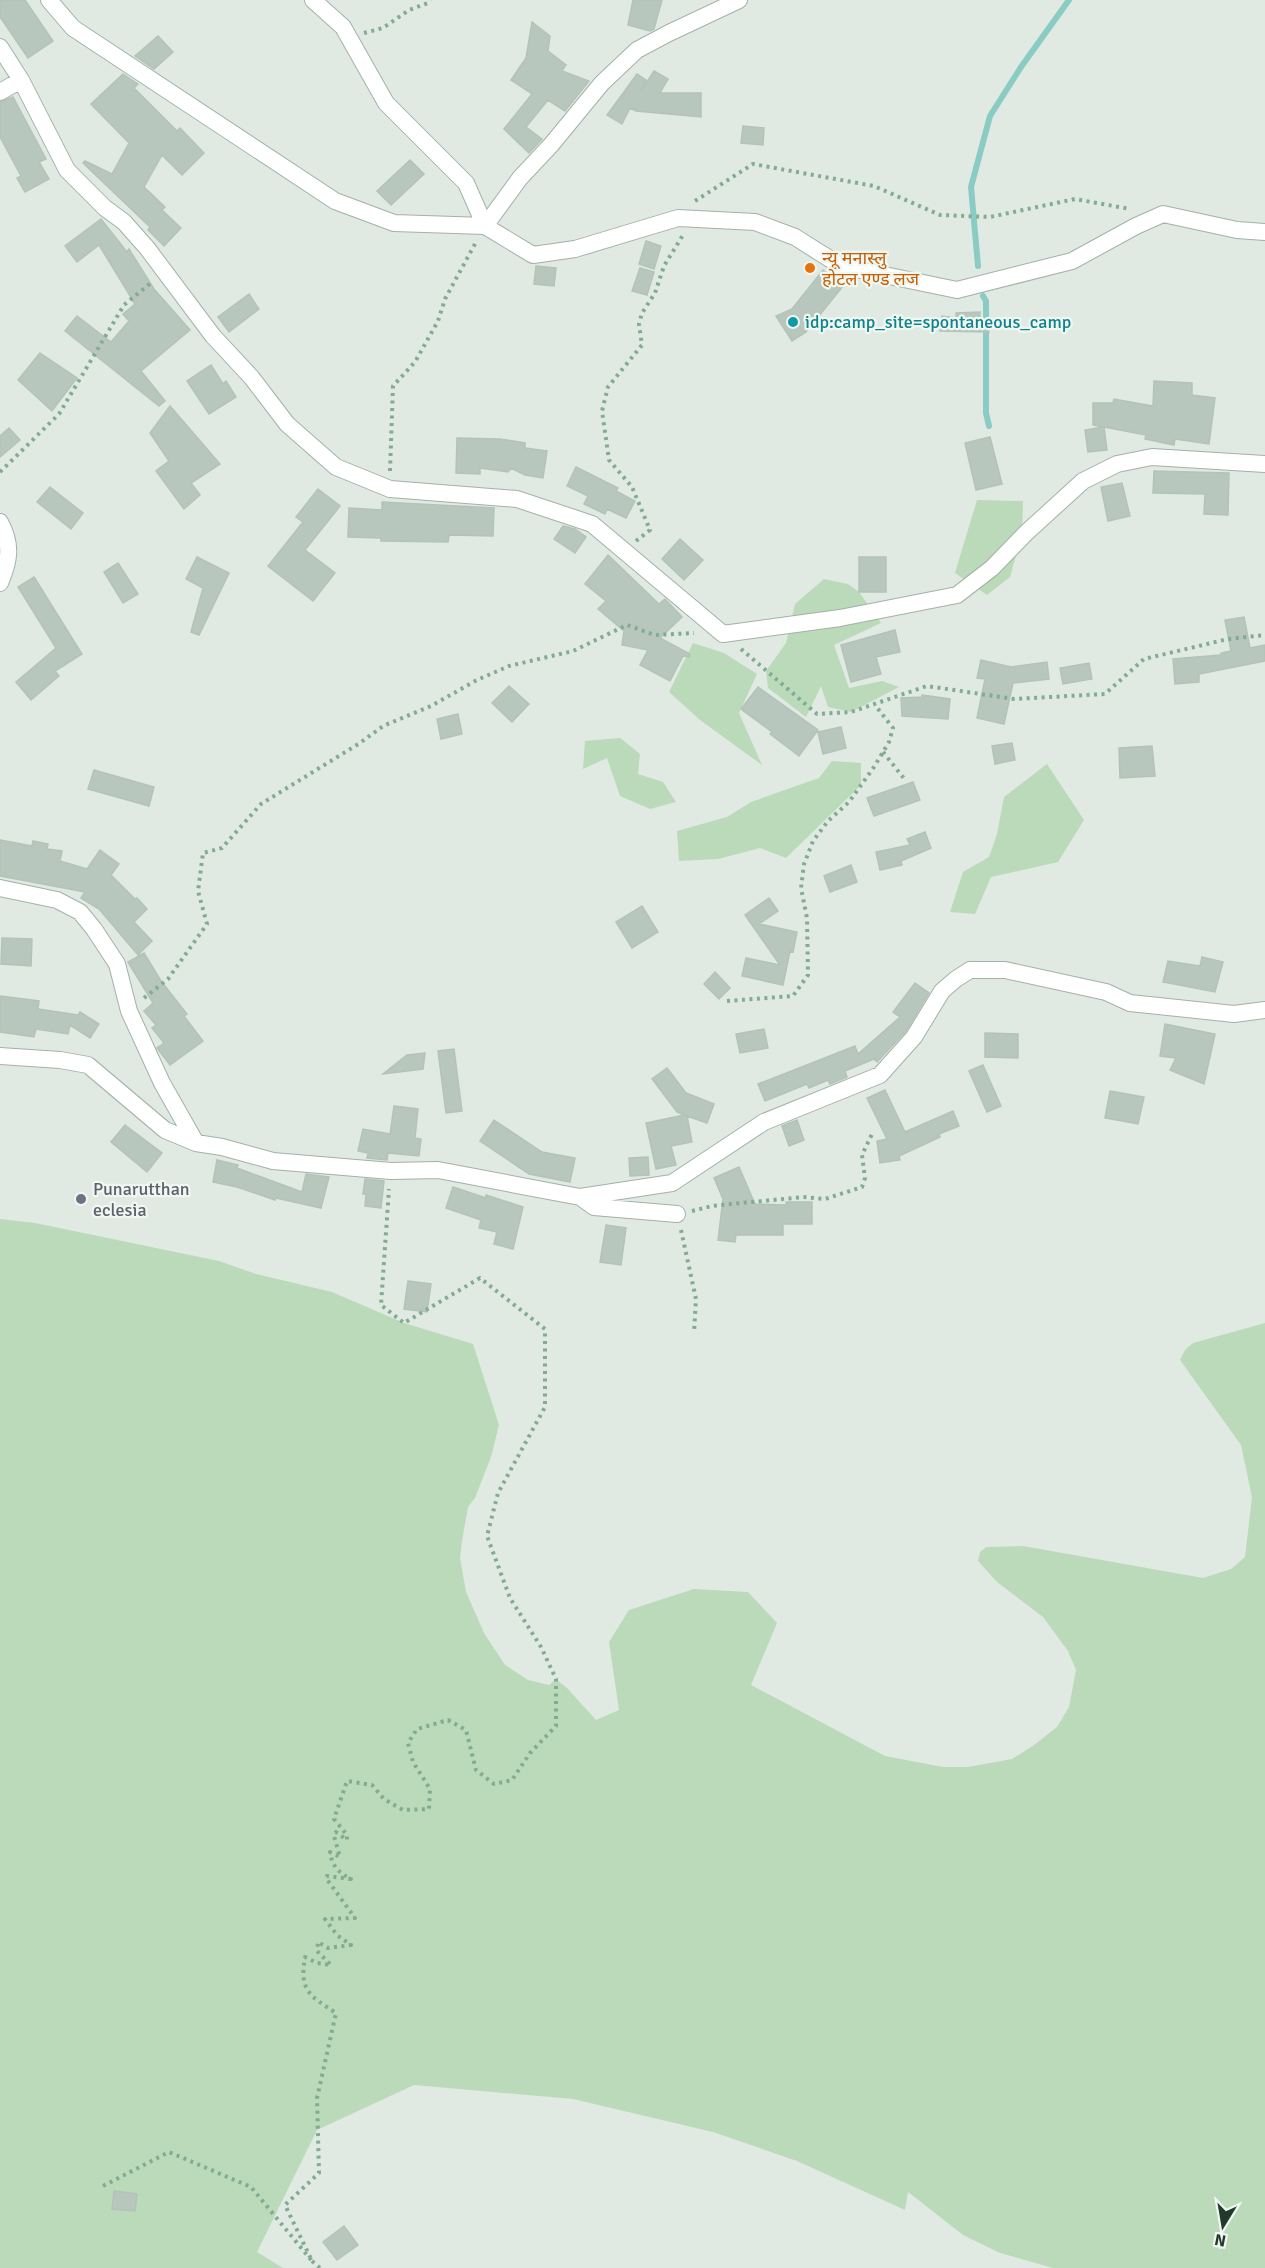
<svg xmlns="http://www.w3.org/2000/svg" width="1265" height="2268" viewBox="0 0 1265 2268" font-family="Signika,'Noto Sans Devanagari',sans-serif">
<rect width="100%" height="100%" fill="#e0eae2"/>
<path fill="#badaba" d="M977,500L1023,501L1022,534L1010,577L987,595L955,573Z
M824,579L848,584L859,592L881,623L834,645L849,688L882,681L899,687L851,712L828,707L821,686L806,717L768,688L766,671L786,643L795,604Z
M693,643L724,653L757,674L739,713L762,765L700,720L669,692Z
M620,738L640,754L638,774L663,782L676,802L650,809L620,796L607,758L583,769L585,741Z
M832,761L861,763V785L786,858L760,848L718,859L679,861L677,831L727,817L751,802L819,778Z
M1047,764L1084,820L1058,862L991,877L975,914L950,912L963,872L989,857L997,834L1004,797Z
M0,1219L35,1223L219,1261L256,1274L332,1292L404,1323L473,1344L499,1425L491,1457L475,1498L468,1507L462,1541L460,1558L466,1592L484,1633L505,1665L528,1680L549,1685L556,1679L567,1688L596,1720L619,1710L609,1642L629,1610L694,1589L748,1592L777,1623L751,1685L885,1756L943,1767H968L1012,1759L1034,1745L1057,1727L1069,1707L1076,1670L1068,1651L1043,1617L997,1582L978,1561L980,1552L986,1547L1023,1546L1203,1578L1231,1569L1245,1557L1252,1497L1241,1445L1180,1360L1185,1350L1193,1343L1265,1323V2268H1053L1000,2253L963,2235L908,2192L905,2210L797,2161L713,2132L573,2099L414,2085L317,2130L257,2252L283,2268H0Z"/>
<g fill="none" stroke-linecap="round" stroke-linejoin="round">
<path stroke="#8accc3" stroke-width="6" d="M978,266L971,187L990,116L1021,67L1069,0
M983,296L986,301V413L989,426"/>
</g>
<path fill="#b8c7bd" stroke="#b3c3b7" stroke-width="1.5" d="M0,0H25L53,41L28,58L0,17Z
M633,0H662L654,29L650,31L628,25Z
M532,22L550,36L548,51L566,65L562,71L589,81L565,111L548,100L526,127L542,139L529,153L504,129L532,94L511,80L526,58Z
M158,36L173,52L154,69L135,56Z
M654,71L668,79L660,93H701V117L636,111L630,108L622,124L607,115L637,74L646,80L641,91Z
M123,74L138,84L134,88L177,131L180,128L204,153L182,175L162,155L144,187L165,207L162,210L181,228L164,246L148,230L150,227L83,163L85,161L112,174L129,143L91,104Z
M13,97L46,159L39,162L49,179L25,192L17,178L21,176L0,137V102Z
M743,126L764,128L763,145L741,143Z
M410,160L424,174L391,205L377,191Z
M101,219L127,252L129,249L154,289L190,330L141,371L165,401L159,406L65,331L77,316L111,342L129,321L123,314L135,304L99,245L77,262L65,246Z
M646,241L661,246L654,269L639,264Z
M536,266L556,268L554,286L534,284Z
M640,268L654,272L647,295L632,291Z
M823,270L843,286L806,332L792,341L776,316L792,309Z
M249,294L259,309L229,332L218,317Z
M980,312V321L989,323V332L940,331L942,316L956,318V313Z
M40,353L77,378L52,411L18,380Z
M211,365L223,384L226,381L236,397L209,414L187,381Z
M1154,381L1192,383V395L1215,398L1209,444L1175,439L1174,445L1145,439L1146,435L1104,427L1107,450L1088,452L1085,430L1103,427L1093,425V403H1113L1114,399L1153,406Z
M170,406L220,464L191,483L200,495L184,509L156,471L169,461L150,433Z
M9,428L20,440L0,457V436Z
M990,437L1002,484L976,490L965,443Z
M457,438L500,439L525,443V448L547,451L543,478L525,475L511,468L508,472L480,468V474L456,473Z
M576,467L618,488L616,491L635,501L626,518L607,509L605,514L584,504L588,496L567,486Z
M1154,471L1229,473L1228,515L1204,514L1205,494L1153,493Z
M1122,483L1130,516L1108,521L1101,487Z
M50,487L83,513L71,529L37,502Z
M318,489L340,506L305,550L335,573L313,601L268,566L303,522L296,517Z
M382,502L494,508L493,536L449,535L448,542L381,541V538L348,537L349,508L382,510Z
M563,526L575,529L586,537L575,553L554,539Z
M680,539L703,560L684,580L662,559Z
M608,555L659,604L665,599L682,617L660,638L690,654L689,657L683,656L670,681L640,665L648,650L622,645L624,631L598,609L606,601L585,584Z
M197,557L229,573L199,635L191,632L203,588L186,579Z
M859,557H886V592H859Z
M118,563L138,594L123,603L104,572Z
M34,577L82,654L55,671L59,676L31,700L16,682L56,648L18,587Z
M1244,617L1250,648L1265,645V661L1199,674V682L1175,684L1173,659L1221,655V653L1231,651L1225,620Z
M895,630L900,652L876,657L881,674L851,682L841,645Z
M981,660L1011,667L1047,662L1049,679L1013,683L1004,724L977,718L985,679L977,678Z
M1089,663L1092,679L1063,684L1060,668Z
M509,686L529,704L512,722L492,703Z
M758,687L818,730L799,756L770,734L772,732L741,709Z
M922,695L950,699L948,719L902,716L901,698L922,697Z
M458,714L462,734L441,739L437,719Z
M841,727L846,748L823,754L818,732Z
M1012,743L1015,760L995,764L992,746Z
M1152,746L1155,776L1120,778L1119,748Z
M94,770L154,787L149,806L88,789Z
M913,782L920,800L874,816L867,798Z
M925,832L931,848L901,861L902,865L880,870L876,852L910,845L907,839Z
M0,840L32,846L33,841L48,844L47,849L62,851L60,861L87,869L100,850L119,864L111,875L135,899L137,898L147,909L134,922L152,941L138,955L99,909L81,898L85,892L0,876Z
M851,865L857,882L830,892L824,876Z
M769,898L778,911L759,924L797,932L793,952L790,951L783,985L742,976L746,958L780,965L745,915Z
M642,906L658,932L632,948L616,922Z
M2,938L32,939L31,966L1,964Z
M144,953L161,981L187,1014L184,1016L203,1041L170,1065L157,1048L164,1043L152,1028L156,1025L144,1011L153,1003L128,962Z
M1202,957L1223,962L1215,992L1163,982L1168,961L1200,966Z
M715,972L730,988L719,999L704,984Z
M915,983L929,993L906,1031L877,1062L874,1059L845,1071L847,1077L830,1084L828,1080L809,1088L807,1084L765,1101L758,1084L855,1046L858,1054L900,1017L893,1012Z
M0,996L39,1001L38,1009L78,1015L80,1012L99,1024L90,1038L70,1025L68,1034L36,1029L34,1037L0,1032Z
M1165,1024L1215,1034L1204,1084L1170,1070L1176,1058L1160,1056Z
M764,1029L768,1048L740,1053L736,1034Z
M985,1033L1018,1034V1058L985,1057Z
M454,1049L462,1111L446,1113L438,1051Z
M425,1053L423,1069L383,1074L407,1055Z
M983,1065L1001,1106L987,1112L969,1071Z
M667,1068L686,1093L714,1104L707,1123L687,1116L692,1142L671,1146L676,1165L656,1169L646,1123L684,1115L677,1112L652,1079Z
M885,1090L905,1132L953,1111L959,1126L939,1134L940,1137L899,1156L900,1160L880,1163L877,1141L887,1139L867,1098Z
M1110,1091L1144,1097L1138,1124L1105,1118Z
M394,1106L418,1109L415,1138L421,1139L419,1156L388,1153L387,1160L367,1158L368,1153L358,1151L363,1129L390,1134Z
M494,1120L542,1152L575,1158L570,1182L529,1174L480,1141Z
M797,1120L804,1140L789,1146L782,1126Z
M125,1125L162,1153L147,1172L111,1142Z
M648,1157L649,1175L630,1176L629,1158Z
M217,1160L238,1165L237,1168L302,1192L306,1174L329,1177L321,1208L276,1198L275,1200L237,1187L213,1182Z
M739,1167L755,1204L786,1205V1202H812V1224H783V1235H736L735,1242L718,1240L723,1199L714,1178Z
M365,1179L384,1181L381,1208L365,1206L366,1194H363Z
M453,1187L486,1198V1195L523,1207L513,1249L494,1244L497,1232L479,1228L481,1220L446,1208Z
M606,1225L626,1228L621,1265L600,1262Z
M408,1281L431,1284L427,1312L404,1309Z
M114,2191L137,2194L135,2211L112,2209Z
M344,2226L358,2245L337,2260L323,2242Z"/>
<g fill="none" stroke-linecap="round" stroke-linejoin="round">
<g stroke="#a3b1a8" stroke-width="18">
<path id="street" d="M49,0L73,28L335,201L394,223L485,226L533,255L575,249L678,218L755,222L795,237L841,266L957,290L1072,261L1136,226L1163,214L1237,230L1265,232
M313,0L343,27L386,103L466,183L485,226
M0,47L21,80L67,170L105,208L124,222L147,248L213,336L252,378L287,424L336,467L390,489L517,499L592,524L723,634L840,618L957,595L992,568L1027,532L1083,481L1117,464L1152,457L1265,464
M0,92L21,80
M485,226L520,178L551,145L602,83L637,50L669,33L739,0
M0,522C12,544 10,560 0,583
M0,888L57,900L80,912L94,929L117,964L129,1011L162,1083L196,1143
M0,1056L60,1060L88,1065L165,1130L196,1143L222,1147L273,1161L391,1171L438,1170L580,1197L672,1183L764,1122L880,1075L914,1037L942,991L956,979L970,970H1005L1106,992L1130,1003L1234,1014L1265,1010
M580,1197L594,1207L677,1214"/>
</g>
<path stroke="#82ac92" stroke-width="4" stroke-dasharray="3 4.5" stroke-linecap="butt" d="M364,33L383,28L409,10L428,3L430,0
M695,201L753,164L874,186L940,215L990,217L1075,199L1130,209
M390,471L393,386L415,362L438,321L445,299L476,242
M0,472L59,414L124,305L152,282
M636,541L650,530L632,487L609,460L602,411L608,387L642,345L639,324L642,313L655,293L664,266L683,235
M741,649L817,714L851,712L927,686L1014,699L1105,694L1144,659L1228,639L1265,635
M883,752L906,781
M144,998L168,979L207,924L198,891L203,853L222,848L261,804L360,743L383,726L431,706L477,680L509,666L573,651L627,625L655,635L694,633
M727,1001L793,996L808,975L807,918L801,888L804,864L813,841L828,821L849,802L874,767L889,742L893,728L875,705
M692,1211L712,1206L803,1197L825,1199L862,1187L865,1178L862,1155L872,1134
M681,1230L696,1299L694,1333
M103,2186L169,2152L251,2187L312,2261L285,2205L319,2173L317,2098L336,2013C310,1996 299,1991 305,1957L317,1963L331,1965L317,1951L318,1942L328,1948L351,1945L337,1935L325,1919L355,1918L326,1878L327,1876L351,1879C339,1873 332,1866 330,1852L340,1857L334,1836L336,1832L347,1840V1835L334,1819L347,1781L372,1785L384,1799L403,1810L429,1809L430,1789L413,1762L408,1743L417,1729L448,1720L466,1730L476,1770L494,1784L512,1780L530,1753L556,1726V1679L541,1647L510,1598L487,1536L498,1493L545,1407V1329L480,1278L404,1323L381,1305L389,1189
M312,2261L320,2268"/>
<use href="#street" stroke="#fff" stroke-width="16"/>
</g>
<circle fill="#e8710a" stroke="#f0f7f1" stroke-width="2" cx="810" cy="268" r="6"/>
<circle fill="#0f9aa8" stroke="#f0f7f1" stroke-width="2" cx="793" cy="322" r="6"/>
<circle fill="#6b7280" stroke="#f0f7f1" stroke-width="2" cx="81" cy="1199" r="6"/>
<g text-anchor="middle" stroke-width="4.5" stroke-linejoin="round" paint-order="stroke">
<g font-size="18" fill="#c56008" stroke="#f0f7f1" text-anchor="start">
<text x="822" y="264">न्यू मनास्लु<tspan x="822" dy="21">होटल एण्ड लज</tspan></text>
</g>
<g font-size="18" fill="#0d838f" stroke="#f0f7f1" text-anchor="start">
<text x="805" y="328">idp:camp_site=spontaneous_camp</text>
</g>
<g font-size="18" fill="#5b616d" stroke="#f0f7f1" text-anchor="start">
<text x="93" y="1195">Punarutthan<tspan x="93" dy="21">eclesia</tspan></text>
</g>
</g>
<g transform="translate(1223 2226) rotate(191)" stroke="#f0f7f1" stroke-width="4.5" paint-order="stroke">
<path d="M0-4.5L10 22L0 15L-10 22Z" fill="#22392c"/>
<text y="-9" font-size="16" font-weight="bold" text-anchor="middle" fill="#22392c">N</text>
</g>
</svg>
